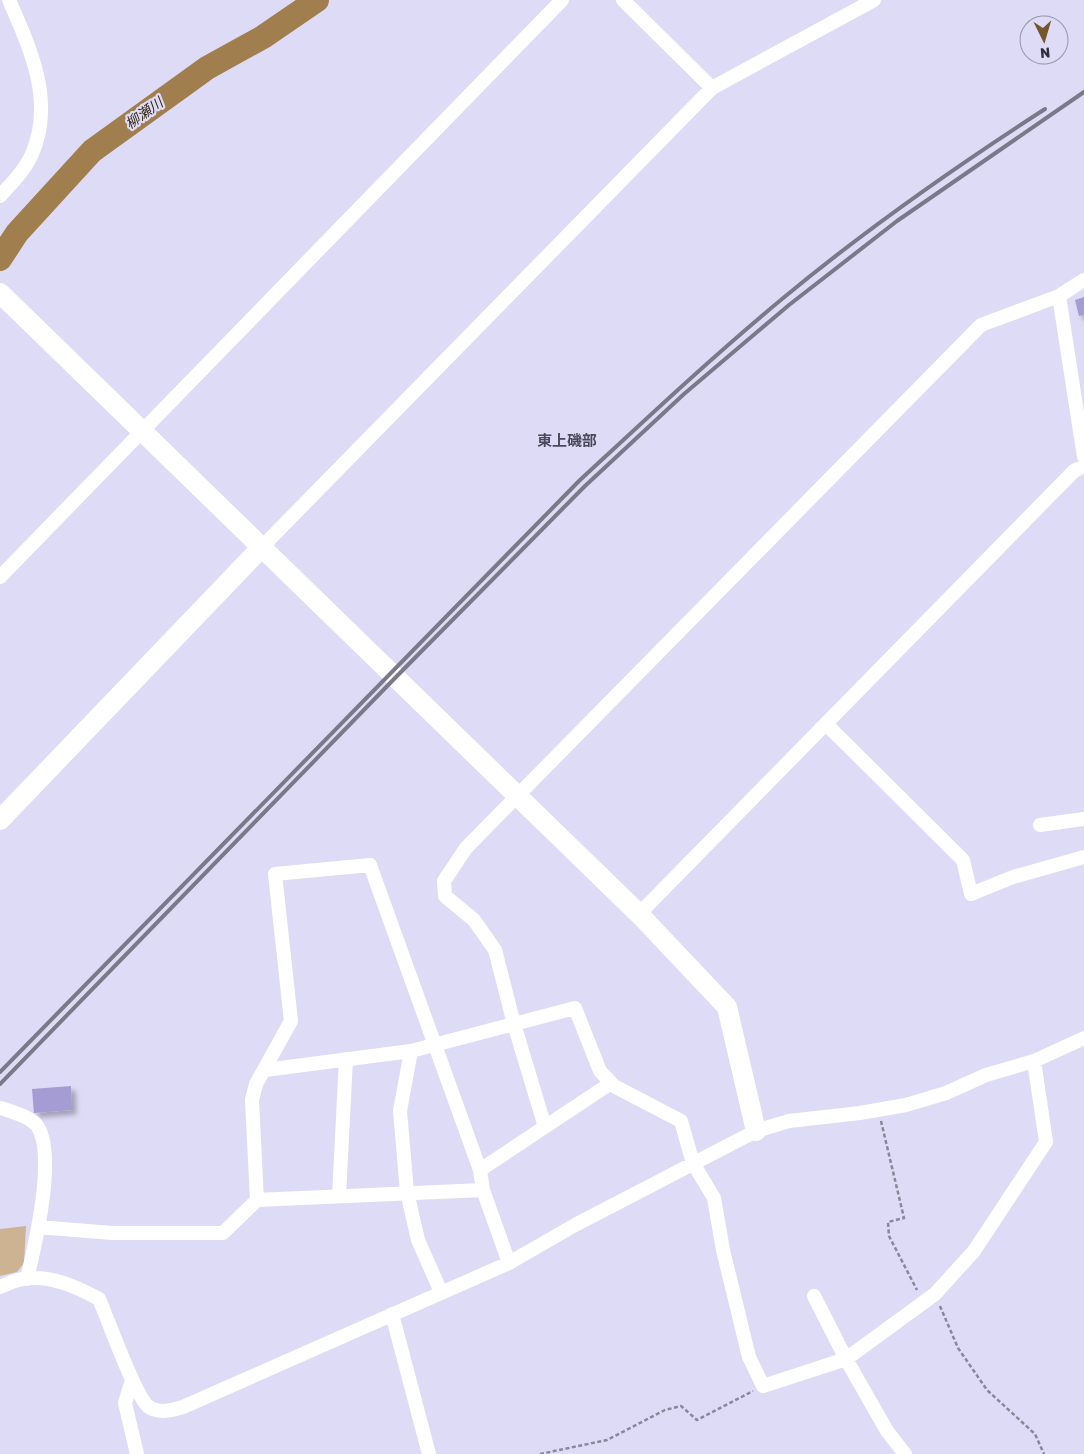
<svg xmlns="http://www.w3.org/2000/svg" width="1084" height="1454" viewBox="0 0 1084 1454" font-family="Rubik,'Noto Sans JP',sans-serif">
<defs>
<filter id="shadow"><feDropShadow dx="4.5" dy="4.5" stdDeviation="2.5" flood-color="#0004"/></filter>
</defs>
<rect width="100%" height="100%" fill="#dedbf6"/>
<path fill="#cdb392" d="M26,1226L24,1263L17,1272L0,1276V1229Z"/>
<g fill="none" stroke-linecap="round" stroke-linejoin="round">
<path stroke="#a07e4d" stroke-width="24" d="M0,259L17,233L92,151L207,68L263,37L317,0"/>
</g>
<path fill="#a49cd2" filter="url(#shadow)" d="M1084,297V315L1079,316L1075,300Z
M71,1086L72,1110L34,1113L32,1089Z"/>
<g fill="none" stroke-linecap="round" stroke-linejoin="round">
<path stroke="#89879a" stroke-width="2.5" stroke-dasharray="4 2.5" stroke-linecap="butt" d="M881,1121L904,1218L888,1222L889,1236L917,1290
M940,1306L958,1348L987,1390L1035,1434L1044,1454
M540,1454L607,1440L665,1410L681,1406L697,1420L753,1391"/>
<path stroke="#fff" stroke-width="14" d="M623,0L712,88
M0,196C12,183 25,170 32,154C55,101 30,48 9,0
M1059,296L1084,457
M261,548L712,88L874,0
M0,577L562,0
M826,724L963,860L971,894L1013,877L1084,857
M1040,825L1084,819
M639,914L1074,471L1084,466
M265,1070L411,1051
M1,1108C12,1112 32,1117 38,1127C56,1157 35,1245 27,1279
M545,1127L514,1024L495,950L474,920L445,896L444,881L466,848L981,325L1059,296L1084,280
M480,1170L611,1083
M483,1190L257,1200L252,1100L256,1084L291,1021L275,874L370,865L480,1170L483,1190L509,1263
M339,1196L346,1059
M38,1227L112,1233H223L257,1200
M0,1287C7,1284 15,1280 23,1279C49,1274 77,1287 99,1299C108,1319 136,1399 149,1407C159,1414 173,1410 183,1407L509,1263L575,1225L756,1131L789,1121L860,1113L906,1105L946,1093L986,1075L1034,1061L1084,1038
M441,1292L418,1240L407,1192L400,1111L411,1051L575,1008L600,1071L614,1086L681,1121L693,1163L714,1198L723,1250L749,1357L763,1386L846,1359L887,1431L905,1454
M814,1296L846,1359L935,1294L974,1251L1046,1142L1034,1061
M392,1314L429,1454
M132,1380L125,1403L137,1454"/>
<path stroke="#fff" stroke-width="20" d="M0,293L639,914L727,1007L756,1131
M0,820L261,548"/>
<path stroke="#7a7889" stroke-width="4" d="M0,1072L579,481C646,419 712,357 782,299C865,230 955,167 1045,109
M0,1084L395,678L585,486L684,394L789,305L897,221L1084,92"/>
</g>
<g text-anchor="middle" stroke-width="4.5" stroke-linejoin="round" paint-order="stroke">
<g font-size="14" font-style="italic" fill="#36260f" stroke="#dedbf6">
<text transform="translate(144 113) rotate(-35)" y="5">柳瀬川</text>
</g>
<g font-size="15" font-weight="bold" fill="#4c495e" stroke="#dedbf6">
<text x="567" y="446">東上磯部</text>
</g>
</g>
<g transform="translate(1044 40) rotate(175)"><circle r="24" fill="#dedbf6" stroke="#9896aa"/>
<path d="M0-4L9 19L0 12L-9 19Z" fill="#75572b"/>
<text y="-8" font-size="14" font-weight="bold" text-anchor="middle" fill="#2f2e38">N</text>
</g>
</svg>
